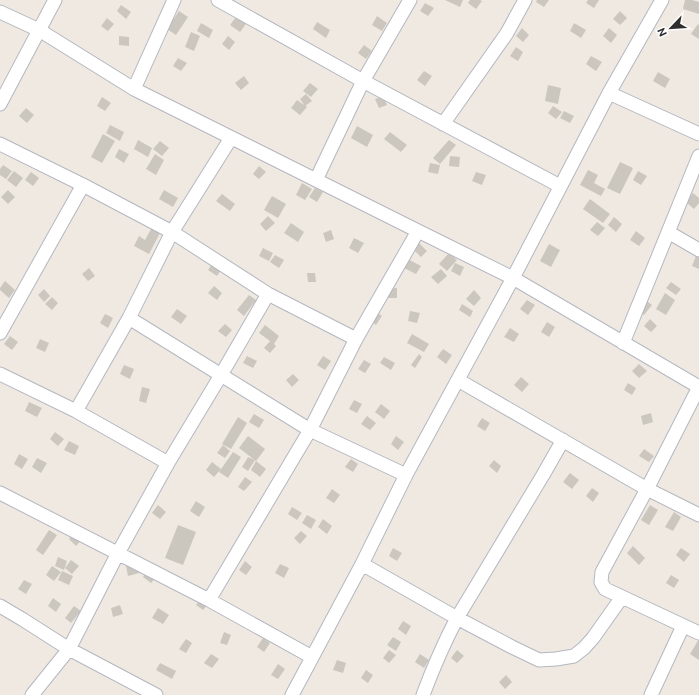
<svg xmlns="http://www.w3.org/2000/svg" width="699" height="695" viewBox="0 0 699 695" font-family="Ubuntu,sans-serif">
<rect width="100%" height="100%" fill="#efe9e1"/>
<path fill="#cbc7bf" d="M445,0H463L460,7Z
M470,0H480L482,1L476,9L468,3Z
M537,0H549L544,7L536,2Z
M588,0H599L594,8L586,3Z
M685,0H692L699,2V14L683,9Z
M425,3L434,8L428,16L420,11Z
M121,5L131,12L126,19L117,11Z
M179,11L188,17L176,35L167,29Z
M620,11L627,18L620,25L613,19Z
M377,16L387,23L382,31L372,25Z
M236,17L246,24L240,32L230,25Z
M107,18L114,24L108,31L101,26Z
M317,22L330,30L326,38L313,29Z
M201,23L213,30L209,38L197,31Z
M574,23L586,30L581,38L570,31Z
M698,24L699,25V39L691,34Z
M522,28L529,35L523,42L516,36Z
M609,28L617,35L611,43L603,36Z
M191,32L200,36L194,51L185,47Z
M119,36L129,37V46L119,45Z
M228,36L235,42L229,50L222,44Z
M364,45L372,51L366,59L358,53Z
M516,47L523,52L518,61L510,56Z
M591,56L602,62L596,71L586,64Z
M178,58L187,63L181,71L173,66Z
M424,71L432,76L425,86L417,80Z
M658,72L670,79L665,88L653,81Z
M244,76L249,83L241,90L235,83Z
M310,83L318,89L311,97L303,91Z
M548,85L561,88L558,104L545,101Z
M306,94L312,101L305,106L300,99Z
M383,96L387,105L379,108L375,99Z
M102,97L111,103L105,111L97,106Z
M297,100L307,107L300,115L291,108Z
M553,106L562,112L556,119L548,113Z
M26,108L34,115L27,123L19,116Z
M564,111L574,116L570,123L560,118Z
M110,125L124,132L120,141L106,133Z
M357,126L373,135L367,147L351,138Z
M390,132L407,145L401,152L384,139Z
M103,134L115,141L102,163L91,157Z
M138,140L152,148L148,157L134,149Z
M449,140L456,145L440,164L433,158Z
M160,141L169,148L162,156L153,149Z
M119,149L129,154L124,163L115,157Z
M155,154L164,160L156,175L146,169Z
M450,156L460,157L459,167L449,166Z
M620,162L633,168L620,194L607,188Z
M430,163L440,165L438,174L428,172Z
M3,165L12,171L6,179L0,175V169Z
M259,166L266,172L259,179L253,174Z
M588,170L598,175L594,183L605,189L601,196L580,185Z
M14,171L23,178L16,187L7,180Z
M638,171L647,176L641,185L633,180Z
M31,172L39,178L33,186L25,180Z
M476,172L486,175L482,185L472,181Z
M302,183L312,189L305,200L296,195Z
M315,188L323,192L317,202L309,197Z
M8,190L15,197L8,204L1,197Z
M164,190L178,198L173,207L159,199Z
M693,193L699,198V203L694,209L686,202Z
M222,194L235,204L230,211L216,201Z
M272,196L286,204L278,218L264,210Z
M590,199L610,214L603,223L583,209Z
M268,216L275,223L266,231L260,224Z
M614,217L622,224L616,232L608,225Z
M597,222L605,228L598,236L590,230Z
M291,223L304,232L298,242L284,233Z
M151,229L160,233L149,254L134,246L139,236L145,240Z
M331,230L334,239L326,242L323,233Z
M636,231L645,238L639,246L630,240Z
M354,238L364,243L358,253L349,248Z
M417,241L427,251L421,257L411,247Z
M549,244L560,250L551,267L540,261Z
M263,248L273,253L269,261L259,256Z
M449,253L457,260L447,271L439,264Z
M275,255L284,260L279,268L270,262Z
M402,256L421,266L416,274L398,265Z
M696,256L699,257V269L692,266Z
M455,263L464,267L460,276L451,271Z
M212,264L221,270L217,276L208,270Z
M89,268L95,276L88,281L82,274Z
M441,269L447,276L438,284L431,277Z
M307,273H315L316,282H308Z
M5,281L15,290L9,298L0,290V288Z
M671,282L681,289L676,295L666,288Z
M214,286L222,293L217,300L208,293Z
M388,288H397V298H387Z
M44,289L50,296L44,302L38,295Z
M474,290L481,298L474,306L466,299Z
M665,293L675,300L666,315L656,309Z
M249,295L256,300L244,316L237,310Z
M52,297L58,303L52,310L45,304Z
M644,299L652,305L644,315L636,309Z
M527,300L535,305L528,315L520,309Z
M462,304L473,311L470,317L459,310Z
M177,309L187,316L181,324L171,317Z
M375,311L382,316L376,325L368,319Z
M410,311L420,313L417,323L408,321Z
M105,314L113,318L108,328L100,323Z
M650,319L657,326L651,332L644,326Z
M547,322L555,327L549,337L541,332Z
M225,324L232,330L226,337L218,331Z
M265,325L279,336L274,344L276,346L270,353L264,348L270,341L259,333Z
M510,328L519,334L514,342L504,337Z
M412,334L429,344L424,352L407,343Z
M10,336L18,342L12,350L4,344Z
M40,339L49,343L45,352L36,348Z
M443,349L452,355L446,364L437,357Z
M419,354L422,357L415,368L411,365Z
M247,356L257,361L253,368L243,363Z
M323,356L331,361L325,370L317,365Z
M384,357L395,363L391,370L380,363Z
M364,360L371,364L365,373L358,369Z
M639,364L647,371L639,378L632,371Z
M124,365L134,369L130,379L120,374Z
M293,374L299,380L292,387L286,380Z
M521,377L529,384L522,392L514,385Z
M628,383L636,388L632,395L624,390Z
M142,387L150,389L146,403L139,401Z
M354,400L362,404L357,413L349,409Z
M29,402L42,408L37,417L25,411Z
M381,404L390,411L384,419L375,412Z
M651,413L653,422L643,425L641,416Z
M254,414L264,420L259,428L249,422Z
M367,416L376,423L370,430L361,424Z
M238,417L247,423L231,449L222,444Z
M482,418L490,423L485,431L477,426Z
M55,432L64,439L58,446L50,439Z
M248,436L265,449L256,461L239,448Z
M396,436L404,442L398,450L391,444Z
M69,441L79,446L75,455L64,450Z
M223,445L230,451L225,458L217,453Z
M644,449L654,456L649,462L639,456Z
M233,452L241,457L228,478L219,472Z
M19,454L28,459L22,469L14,464Z
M248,457L255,460L248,471L242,467Z
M37,458L47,463L41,473L32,467Z
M351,459L358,464L353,472L345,467Z
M494,460L501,466L497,473L489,466Z
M256,461L266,469L260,477L251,470Z
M212,462L221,469L214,477L206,470Z
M570,473L579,480L572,489L563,482Z
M245,477L252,482L244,491L238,487Z
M592,488L599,493L593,502L586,496Z
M332,489L340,495L334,503L326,498Z
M196,501L205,507L199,517L190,511Z
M158,505L166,512L160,519L152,513Z
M650,505L658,510L649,525L641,520Z
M292,507L302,513L297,520L288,514Z
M674,512L681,517L673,531L665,527Z
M307,515L316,520L311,529L302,523Z
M323,519L332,526L327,534L318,527Z
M178,525L196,532L183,565L165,558Z
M49,530L57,535L43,555L36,550Z
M75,531L83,538L76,546L69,539Z
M301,531L307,536L300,544L294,538Z
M633,546L645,558L639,565L627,553Z
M393,548L402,553L397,561L389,556Z
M681,548L690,554L684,562L676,555Z
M58,557L67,561L64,570L55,566Z
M71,560L79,566L72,574L65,568Z
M245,561L252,567L246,575L239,570Z
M136,563L139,573L128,576L126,566Z
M280,564L289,568L284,578L275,573Z
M52,566L61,572L54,581L46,575Z
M149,569L158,575L151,583L143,577Z
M62,571L73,576L69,585L58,580Z
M671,575L679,580L674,588L666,583Z
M24,580L32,584L26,594L18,589Z
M202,597L209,603L203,610L196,605Z
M53,598L61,604L56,612L48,606Z
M120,605L123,614L113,617L111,608Z
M74,606L81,611L71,623L65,618Z
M158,608L169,615L163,624L152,618Z
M403,621L411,626L406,635L398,629Z
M224,632L231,635L227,645L220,643Z
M393,637L401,642L396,651L387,645Z
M263,638L270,643L264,652L257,647Z
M186,639L192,643L186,653L179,649Z
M699,639V660L690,654Z
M389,650L396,655L389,663L383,658Z
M457,650L464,656L457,663L451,658Z
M211,654L219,659L212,668L204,663Z
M420,654L429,660L424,668L415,662Z
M337,660L346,663L343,673L333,670Z
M160,663L176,671L172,679L156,670Z
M278,664L285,669L278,679L271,675Z
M366,670L373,675L368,683L361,678Z
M506,675L512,682L505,689L499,682Z"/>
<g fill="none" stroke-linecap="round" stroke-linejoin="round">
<g stroke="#b4b7c1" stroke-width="15">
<path id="street" d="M218,0L363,81L560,186
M0,12L39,30L134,89L418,231L513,278L699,387
M134,89L174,0
M609,93L699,134
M0,104L55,0
M443,124L507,33L525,0
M0,144L83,185L172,232L268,294L356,339
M316,180L363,81L410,0
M668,232L699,250
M129,318L310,430L406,475
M0,333L83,185
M623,343L699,156
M0,374L76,411L168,463
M458,380L647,489L699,515
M699,387L647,489L602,572L601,582L605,589L699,633
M76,411L129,318L172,232L231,138
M0,493L209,600L312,657
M362,564L457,618L512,647L539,660L556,659L574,656L584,648L593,638L622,597
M209,600L310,430L356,339L418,231
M0,606L22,619L69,649L156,695
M32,695L69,649L118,553L168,463L221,375L268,294
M292,695L362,564L406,475L513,278L609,93L662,0
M423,695C433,668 444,643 457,618L543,475L563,440
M651,695L683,626"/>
</g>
<use href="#street" stroke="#fff" stroke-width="13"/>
</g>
<g transform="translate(671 28) rotate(245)" stroke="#ffffff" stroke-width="3" paint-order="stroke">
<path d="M0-3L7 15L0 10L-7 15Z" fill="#2e2e2e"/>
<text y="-6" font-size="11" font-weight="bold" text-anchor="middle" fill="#2e2e2e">N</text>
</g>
</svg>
